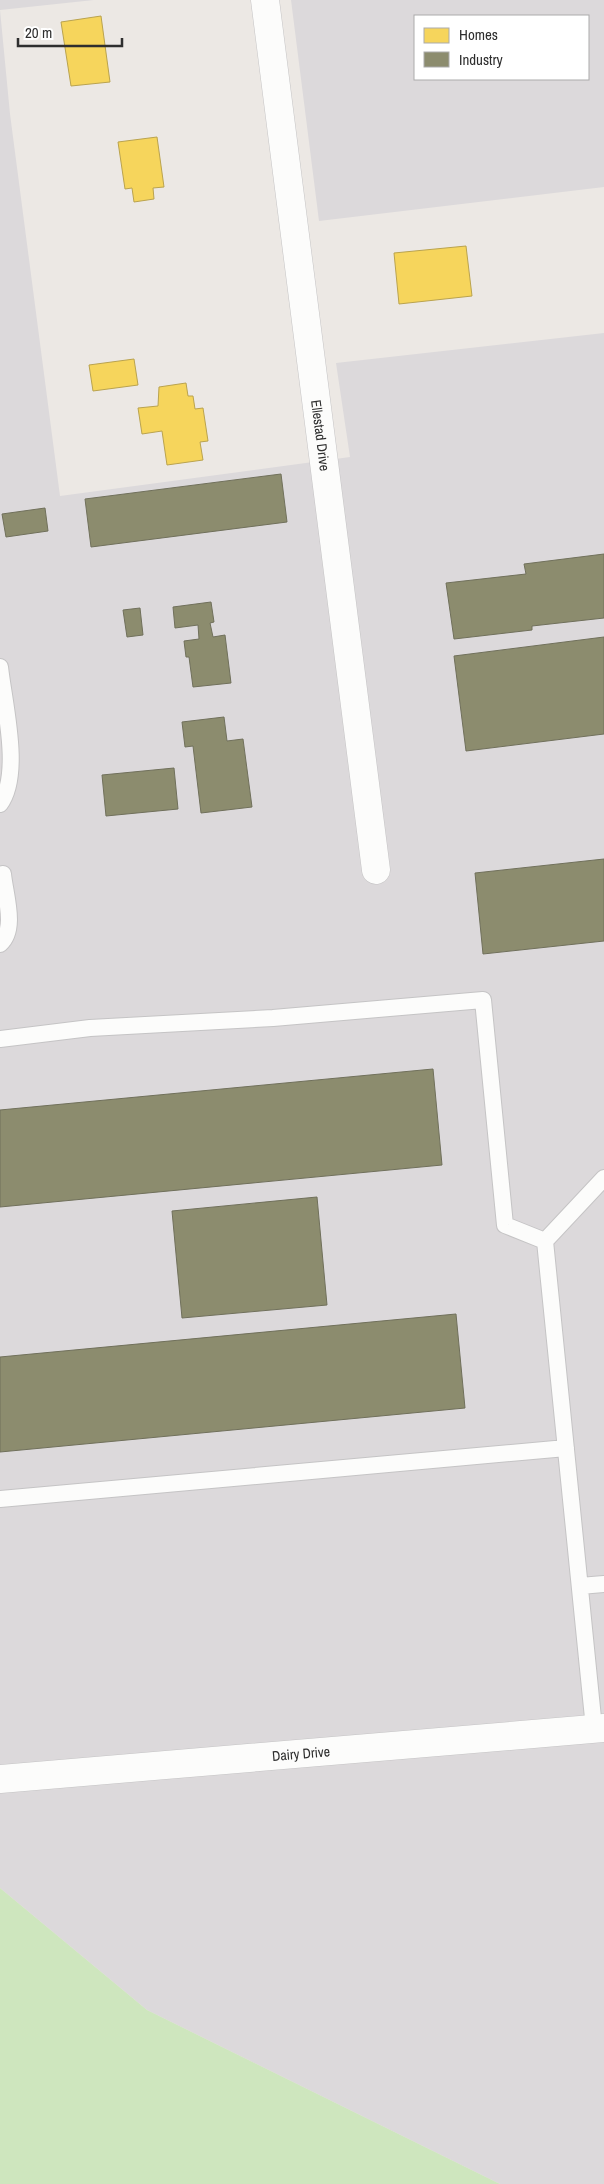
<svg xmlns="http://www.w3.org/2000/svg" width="604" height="2184" viewBox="0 0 604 2184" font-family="'Archivo Narrow',sans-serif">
<rect width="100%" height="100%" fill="#ece8e4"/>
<path fill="#dcd9db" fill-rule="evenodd" d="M0,0H94L0,10L10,114L60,496L350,457L336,363L604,333V2184H500L147,2010L0,1888Z
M291,0H604V187L319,221ZM588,16V79H415V16Z"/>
<path fill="#cee6be" d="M0,1888L147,2010L500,2184H0Z"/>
<path fill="#f6d55c" stroke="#baa34e" d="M101,16L110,82L71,86L61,22Z
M157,137L164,187L153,188L154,199L134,202L132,188L125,189L118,142Z
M466,246L472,296L399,304L394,253Z
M134,359L138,385L93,391L89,365Z
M186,383L188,396H193L195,409L203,408L208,441L200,442L203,460L167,465L162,431L142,434L138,408L158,406L159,387Z"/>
<path fill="#8c8c6e" stroke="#70705b" d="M281,474L287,522L91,547L85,499Z
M45,508L48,531L6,537L2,514Z
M604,554V618L532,626V630L454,639L446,583L526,574L524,564Z
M211,602L214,622L210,623L213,637L225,635L231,683L193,687L189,657H186L184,641L199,639L198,625L175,628L173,607Z
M140,608L143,635L127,637L123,610Z
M604,637V734L466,751L454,656Z
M224,717L227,741L243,739L252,807L201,813L193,746L185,747L182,722Z
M174,768L178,809L106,816L102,775Z
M604,859V941L483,954L475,873Z
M433,1069L442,1165L0,1207V1110Z
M317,1197L327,1305L182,1318L172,1211Z
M456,1314L465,1408L0,1452V1357Z"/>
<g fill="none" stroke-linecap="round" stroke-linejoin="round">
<g stroke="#c5c4c5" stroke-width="18">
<path id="lane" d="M0,667C4,704 22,774 0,804
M0,944C17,929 5,895 3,874
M0,1039L90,1028L273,1018L483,1000L505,1225L545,1241
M0,1499L566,1448
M580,1586L604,1584
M594,1728L545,1241L604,1178"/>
</g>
<g stroke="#c5c4c5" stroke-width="29">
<g id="street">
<path id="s1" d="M265,0L376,870"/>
<path id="s2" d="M0,1779L604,1728"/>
</g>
</g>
<use href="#lane" stroke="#fcfcfb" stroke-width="16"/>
<use href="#street" stroke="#fcfcfb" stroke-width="28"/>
</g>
<g text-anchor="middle" stroke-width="5" stroke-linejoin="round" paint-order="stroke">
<g font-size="14" fill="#2e2e2e" stroke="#fff">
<text dy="5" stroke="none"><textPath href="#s1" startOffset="439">Ellestad Drive</textPath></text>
<text dy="5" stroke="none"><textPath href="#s2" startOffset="302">Dairy Drive</textPath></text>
</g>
</g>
<rect x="414" y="15" width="175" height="65" fill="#ffffff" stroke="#ababab"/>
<rect x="424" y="28" width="25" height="15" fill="#f6d55c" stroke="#ababab"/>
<text x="459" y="40" font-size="15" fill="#2e2e2e">Homes</text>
<rect x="424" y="52" width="25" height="15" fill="#8c8c6e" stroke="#ababab"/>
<text x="459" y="65" font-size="15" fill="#2e2e2e">Industry</text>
<path d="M18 38v8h104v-8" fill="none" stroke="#2e2e2e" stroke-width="2.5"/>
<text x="25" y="38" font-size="15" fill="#2e2e2e" stroke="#ffffff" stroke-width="4" paint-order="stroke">20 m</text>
</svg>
